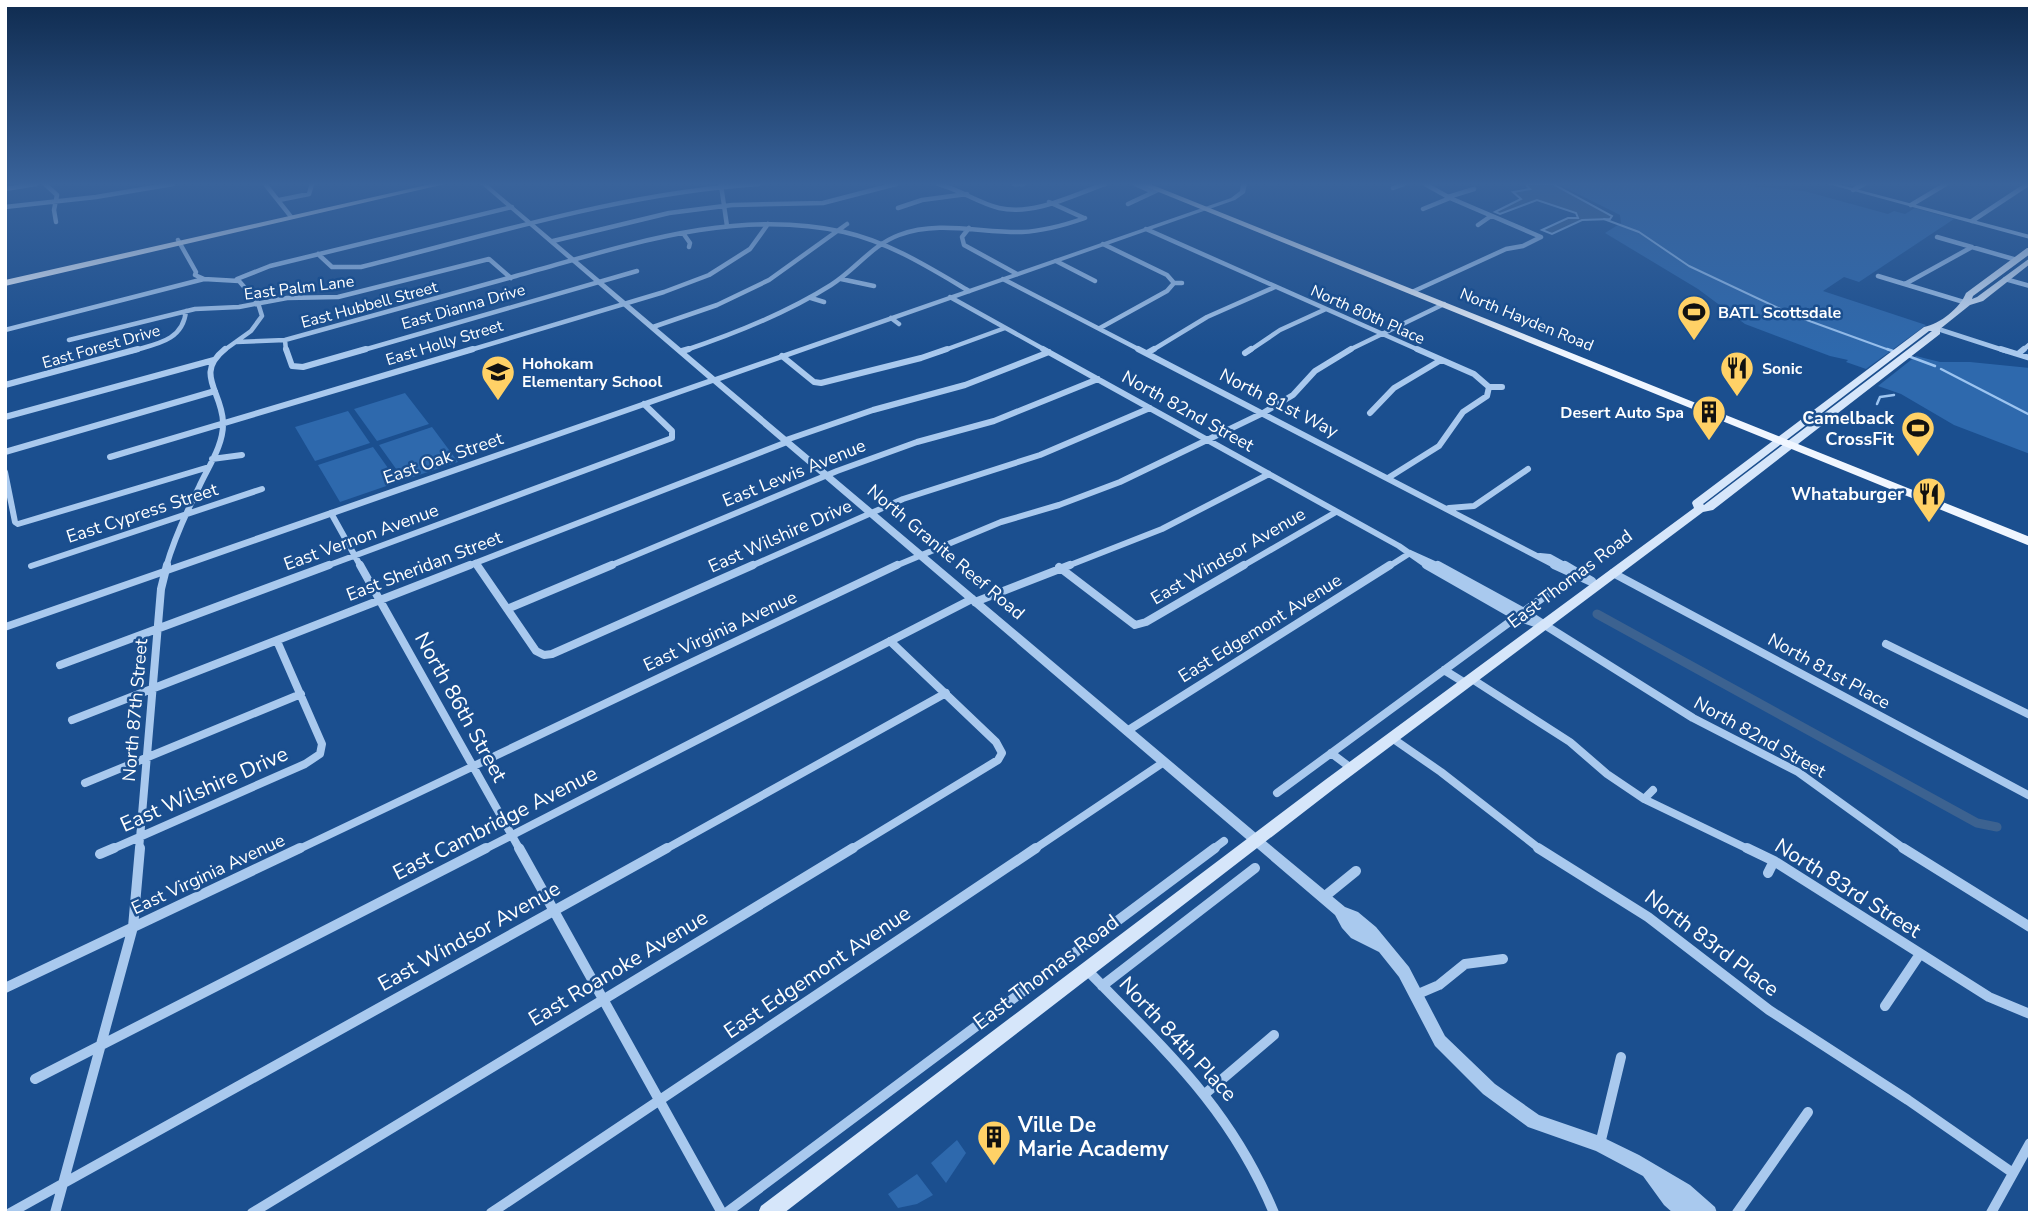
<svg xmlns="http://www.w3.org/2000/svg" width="2035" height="1218" viewBox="0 0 2035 1218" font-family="'Nunito Sans',sans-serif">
<rect width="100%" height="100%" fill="#1b4f8f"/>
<path fill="#2e69ad" d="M1558,184H1727L1804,191L1888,214L1894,211L1905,214L1915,208L1954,219L1859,282L1844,277L1823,291L1926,325L1866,369L1846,362L1848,360L1830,356L1745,324L1698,289L1605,233L1621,223L1620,215Z
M1916,356L1940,362H1970L2030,368V454L1954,425L1901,394L1878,386Z
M405,393L429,424L377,441L354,409Z
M348,411L370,443L315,461L295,427Z
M432,427L458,462L404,480L379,445Z
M373,447L398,482L340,502L318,465Z
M957,1140L966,1153L946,1183L931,1163Z
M917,1174L933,1195L917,1204L898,1208L888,1194Z"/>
<path fill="#3c6290" stroke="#9cc4f0" stroke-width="2" d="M1525,184H1553L1612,216L1610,219L1582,220L1552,234L1542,230L1568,218H1578L1576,213L1537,200L1500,214L1495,212L1521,199L1513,192L1530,189Z"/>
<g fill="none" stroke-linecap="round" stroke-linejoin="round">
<path stroke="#9cc4f0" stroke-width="2" d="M1604,219L1639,232L1689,266L1793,315L1892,351"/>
<path stroke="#9cc4f0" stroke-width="2.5" d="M1887,349L1896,352
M1908,356L1935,366
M1941,369L2030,415
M1877,404L1880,397L1894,395"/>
<path stroke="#3c6290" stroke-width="9" d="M1597,614L1977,823L1997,827"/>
<path stroke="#a9c9ee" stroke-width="4.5" d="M45,184L57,195L54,210L56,222
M938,184C959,189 978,203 999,208C1034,216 1073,195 1105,184
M1014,184H1024
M1135,184L1153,192
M721,185L727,226
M1393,188L1404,184
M5,189L36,184
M1853,190L1864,184
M1448,197L1474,189
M279,200L309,194L312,184
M1049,202L1084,218
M1128,204L1158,190
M1911,205L1946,184
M5,207L96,197L173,184
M898,208L922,200L967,194
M1423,209L1450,198
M1972,221L2028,184
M1478,225L1491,216
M969,228L962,237L964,245L1017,274
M1146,229L1421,351
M683,233L690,243L689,247
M1937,237L2017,260
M178,240L196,272L195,275L204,279L239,281L258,303L262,316L251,331L223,351
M553,241L669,213L732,205L823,203L896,184
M1103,244L1167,275L1174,283H1182
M318,254L332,267H361C493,234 622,193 759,184
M1056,261L1095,281
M1878,276L1967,303
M237,279L270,266L512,207
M841,279L874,286
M1003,279L1142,351
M2005,279L2030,286
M1905,284L1972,247
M1412,292L1506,249L1523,246L1541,237L1450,198L1425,184
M950,297L1047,351
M811,298L824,302
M891,318L899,324
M653,327L717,305L769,280L847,224
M1100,328L1167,291L1174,283
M1935,328L2006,351
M5,330L204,279
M69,340L195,309L239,307L287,298L338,297L489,259L511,278
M285,340L286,351
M236,342L285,340C362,319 439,298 516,276C622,247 733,207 844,232C889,242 930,268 969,291
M132,351C156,344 183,341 186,311
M360,351L637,271
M467,351L664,292L709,275L750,249L768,224
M683,351C734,334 785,314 831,285C855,270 872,245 899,235C939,220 981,233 1022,232C1044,231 1065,225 1085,218
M942,351L1005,328
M1151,351L1207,317L1275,287
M1249,351L1280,330L1326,309
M1347,351L1444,304
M2022,351L2030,344"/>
<path stroke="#a9c9ee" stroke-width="6" d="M286,349L292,366L303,367L366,349
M1043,349L1399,546L1429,567
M1138,349L1558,567
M1417,349L1474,374L1489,387H1502
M2001,349L2030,358
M682,351L689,349
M1147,353L1154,349
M1245,353L1251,349
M2018,354L2024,349
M782,356L814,382L821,383L921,358L947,349
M5,385L138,349
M1370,413L1394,388L1441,360
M5,417L214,360
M786,440L873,410L965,385L1049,352
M5,452L215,391
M110,457L473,349
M212,459L242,455
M5,472L15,522L18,524L209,467
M1388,478L1439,446L1463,412L1487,396L1489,387
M1449,508L1474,506L1528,469
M331,513L361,567
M1410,553L1441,567
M1540,556L1550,557L1568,567
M475,563L478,567
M31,566L262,489
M166,567C174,539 186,513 199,487C208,467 224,445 223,422C222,391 194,374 225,349
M324,567L672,438V431L644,404
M465,567L787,442
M607,567L837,471L917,442L994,421L1098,379
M749,567L903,499L1040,455L1150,408
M893,567L1001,522L1059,505L1120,482L1263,413L1293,395L1315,371L1351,349
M1065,567L1162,529L1269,474
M1241,567L1336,512
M1388,567L1410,553"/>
<path stroke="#a9c9ee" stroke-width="8" d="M360,565L520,850
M477,565L536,651L544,655L552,654L753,565
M1426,565L1517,617L1535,623
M1438,565L1524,612L1693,718L1798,772L1906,850
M1554,565L1598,585
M1565,565L1592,581
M1059,567L1135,625L1146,622L1244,565
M1613,573L2030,796
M975,602L1070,565
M507,609L612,565
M1886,644L2030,715
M60,665L329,565
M1444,670L1465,683
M1472,679L1570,742L1607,774L1644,799L1750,850
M72,720L470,565
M1127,731L1390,565
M1392,738L1441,772L1541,850
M1331,753L1351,768
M85,783L301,694
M1277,793L1549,593
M1644,799L1653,790
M110,850L305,764L320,754L322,744L277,641
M139,850L161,589L167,565
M297,850L897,565
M483,850L972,599
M664,850L946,693
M850,850L998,760L1002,753L996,742L890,641
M1033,850L1164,762
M1212,850L1224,841"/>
<path stroke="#a9c9ee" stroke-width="10" d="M519,848L722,1213
M1538,848L1648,917L1769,1010L1908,1100L2013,1173
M1747,848L1774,861L1989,997L2030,1014
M1903,848L2030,927
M100,854L114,848
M1768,873L1774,861
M1324,897L1356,871
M1087,970C1165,1050 1230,1107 1274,1213
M1102,986L1255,868
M5,988L300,848
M1418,994L1439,985L1465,964L1503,959
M1885,1006L1920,954
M35,1079L486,848
M1206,1093L1274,1035
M1600,1144L1621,1057
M10,1213L667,848
M55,1213L133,927L140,848
M252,1213L853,848
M491,1213L1036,848
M726,1213L1215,848
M1737,1213L1808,1112
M1991,1213L2030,1143"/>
<path fill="#a9c9ee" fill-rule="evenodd" d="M262,184H268L294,217V219H290Z
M481,184H487L715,377L1231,198L1240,191L1241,184H1247L1245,193L1235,200L720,381L1275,849L1345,907L1358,912L1376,927L1409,967L1445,1036L1495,1084L1539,1115L1600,1136L1639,1155L1690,1185L1715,1207L1717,1213H1696L1694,1211V1213H1673L1664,1205L1643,1176L1596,1151L1528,1127L1483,1094L1435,1046L1399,977L1379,952L1351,938L1342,928L1335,915L713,383L5,631V623L708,379Z
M1828,184H1837L2030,235V239Z"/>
<path fill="#d6e6fa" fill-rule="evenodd" d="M2027,248H2030V254L1973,296L1972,299L1977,297L2030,258V264L1983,301L1970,305L1940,329V334L1713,510L1703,512L1335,788L784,1213H758L761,1206L1325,780L1694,508L1692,503L1693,501L1924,327C1940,324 1960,308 1966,293ZM1929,331H1932L1704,505L1703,504Z"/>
<path fill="#f0f6ff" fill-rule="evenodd" d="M431,184H445L5,286V280Z
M1139,184H1150L2030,537V546Z"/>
</g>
<linearGradient id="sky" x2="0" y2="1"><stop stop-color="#0f2b4f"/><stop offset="0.52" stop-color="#39639b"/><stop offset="1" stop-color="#39639b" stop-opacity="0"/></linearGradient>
<rect width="2035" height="354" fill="url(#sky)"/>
<defs>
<g id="stadium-pin" transform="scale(1.75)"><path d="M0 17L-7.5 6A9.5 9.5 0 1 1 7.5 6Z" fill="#ffd166" stroke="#1b4f8f"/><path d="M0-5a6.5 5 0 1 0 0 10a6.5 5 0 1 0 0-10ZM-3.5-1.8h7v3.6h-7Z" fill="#111"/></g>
<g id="restaurant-pin" transform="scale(1.75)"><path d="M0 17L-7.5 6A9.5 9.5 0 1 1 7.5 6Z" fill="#ffd166" stroke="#1b4f8f"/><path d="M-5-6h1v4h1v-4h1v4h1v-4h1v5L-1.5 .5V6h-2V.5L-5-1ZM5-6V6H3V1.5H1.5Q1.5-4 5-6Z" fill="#111"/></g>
<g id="school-pin" transform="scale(1.75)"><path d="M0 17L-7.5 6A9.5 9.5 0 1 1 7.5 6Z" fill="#ffd166" stroke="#1b4f8f"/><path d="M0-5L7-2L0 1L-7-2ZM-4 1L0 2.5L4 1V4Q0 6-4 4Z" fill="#111"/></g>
<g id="building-pin" transform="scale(1.75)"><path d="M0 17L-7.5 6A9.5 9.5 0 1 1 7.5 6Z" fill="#ffd166" stroke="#1b4f8f"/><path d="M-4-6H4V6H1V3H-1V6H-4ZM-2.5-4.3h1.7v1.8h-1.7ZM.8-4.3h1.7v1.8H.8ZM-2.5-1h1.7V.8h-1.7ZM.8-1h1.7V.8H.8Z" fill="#111"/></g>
</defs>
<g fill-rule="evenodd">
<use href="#stadium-pin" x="1694" y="312"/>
<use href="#restaurant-pin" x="1737" y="368"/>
<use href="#school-pin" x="498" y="372"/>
<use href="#building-pin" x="1709" y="412"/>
<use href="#stadium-pin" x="1918" y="428"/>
<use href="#restaurant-pin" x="1929" y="494"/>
<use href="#building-pin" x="994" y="1137"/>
</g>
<g text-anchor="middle" stroke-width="5" stroke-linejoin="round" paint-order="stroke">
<g font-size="16" fill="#fff" stroke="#1b4f8f">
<text transform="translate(299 287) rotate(-7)" y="6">East Palm Lane</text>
<text transform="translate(369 304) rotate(-15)" y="6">East Hubbell Street</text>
<text transform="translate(463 306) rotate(-16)" y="6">East Dianna Drive</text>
<text transform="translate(1368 314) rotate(24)" y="6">North 80th Place</text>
<text transform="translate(1527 319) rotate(22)" y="6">North Hayden Road</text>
<text transform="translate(444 342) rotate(-17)" y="6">East Holly Street</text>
<text transform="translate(101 346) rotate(-16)" y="6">East Forest Drive</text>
</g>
<g font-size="16" font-weight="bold" fill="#fff" stroke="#1b4f8f" text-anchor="start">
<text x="1718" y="318">BATL Scottsdale</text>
<text x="522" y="369">Hohokam<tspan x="522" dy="18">Elementary School</tspan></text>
<text x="1762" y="374">Sonic</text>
<text x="1684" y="418" text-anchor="end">Desert Auto Spa</text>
</g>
<g font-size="18" fill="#fff" stroke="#1b4f8f">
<text transform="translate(1279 403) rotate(27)" y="6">North 81st Way</text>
<text transform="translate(1188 411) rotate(29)" y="6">North 82nd Street</text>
<text transform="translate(443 458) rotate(-19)" y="6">East Oak Street</text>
<text transform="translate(794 473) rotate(-22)" y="6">East Lewis Avenue</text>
<text transform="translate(142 513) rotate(-18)" y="6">East Cypress Street</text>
<text transform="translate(780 536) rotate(-24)" y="6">East Wilshire Drive</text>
<text transform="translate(361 537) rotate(-20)" y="6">East Vernon Avenue</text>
<text transform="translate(946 552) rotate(40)" y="6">North Granite Reef Road</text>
<text transform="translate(1228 556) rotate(-30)" y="6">East Windsor Avenue</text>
<text transform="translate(424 566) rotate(-21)" y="6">East Sheridan Street</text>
<text transform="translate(1570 579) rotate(-37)" y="6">East Thomas Road</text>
<text transform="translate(1260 628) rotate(-32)" y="6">East Edgemont Avenue</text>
<text transform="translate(720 631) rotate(-25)" y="6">East Virginia Avenue</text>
<text transform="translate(1829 671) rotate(29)" y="6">North 81st Place</text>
<text transform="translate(135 710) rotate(-85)" y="6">North 87th Street</text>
<text transform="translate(1760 737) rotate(29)" y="6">North 82nd Street</text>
<text transform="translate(208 874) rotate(-25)" y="6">East Virginia Avenue</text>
</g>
<g font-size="18" font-weight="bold" fill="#fff" stroke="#1b4f8f" text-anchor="end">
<text x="1894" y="424">Camelback<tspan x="1894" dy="21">CrossFit</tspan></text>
<text x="1904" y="500">Whataburger</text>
</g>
<g font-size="21" fill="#fff" stroke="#1b4f8f">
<text transform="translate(461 707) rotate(61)" y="7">North 86th Street</text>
<text transform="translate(204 789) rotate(-24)" y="7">East Wilshire Drive</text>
<text transform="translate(495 823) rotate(-27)" y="7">East Cambridge Avenue</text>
<text transform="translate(1848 888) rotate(32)" y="7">North 83rd Street</text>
<text transform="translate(469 936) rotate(-29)" y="7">East Windsor Avenue</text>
<text transform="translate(1712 943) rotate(37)" y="7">North 83rd Place</text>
<text transform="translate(618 968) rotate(-31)" y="7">East Roanoke Avenue</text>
<text transform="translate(817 972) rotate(-34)" y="7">East Edgemont Avenue</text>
<text transform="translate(1046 972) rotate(-37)" y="7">East Thomas Road</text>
<text transform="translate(1178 1039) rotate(47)" y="7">North 84th Place</text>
</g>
<g font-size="21" font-weight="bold" fill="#fff" stroke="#1b4f8f" text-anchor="start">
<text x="1018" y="1132">Ville De<tspan x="1018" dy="24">Marie Academy</tspan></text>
</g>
</g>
<rect width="2035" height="1218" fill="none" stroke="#ffffff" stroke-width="14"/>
</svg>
